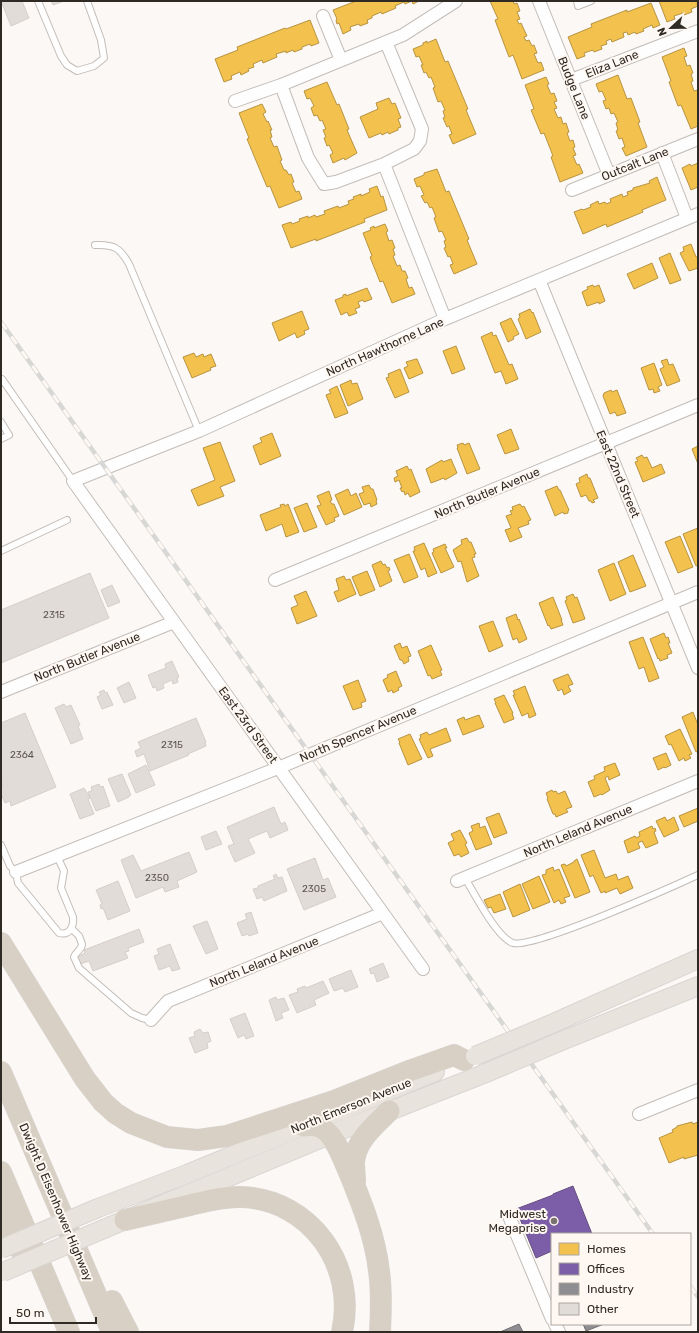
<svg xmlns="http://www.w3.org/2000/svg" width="699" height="1333" viewBox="0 0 699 1333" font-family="Rubik,sans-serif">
<rect width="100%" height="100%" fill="#fcf8f5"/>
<path fill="#f2c14e" stroke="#b89441" d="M356,1H419L413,4L412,1L405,4L404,2L395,6L396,8L382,14L381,12L372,16V18L367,20L368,23L360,26L359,24L350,27L351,30L343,34L339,23L337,24L336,20L337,19L333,10Z
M490,1H513L514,4L517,3L520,11L517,12L520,19L517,20L519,24L521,23L527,36L524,37L526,41L529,40L532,46L534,45L537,53L534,54L538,63L541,62L544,70L522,79L513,55L509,57L495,20L498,19Z
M659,1H698L697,4L698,6L691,9L692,12L684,15L683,13L674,16L675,19L667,22Z
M651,3L660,25L653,28L652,25L643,29L644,31L636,34L635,32L628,35L627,32L623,33L624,37L612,42L611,39L606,41L607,44L601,46L602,49L594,52L593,50L584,53L585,56L577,59L568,37L592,27L591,24L627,10V12Z
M310,20L319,43L311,46L310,44L302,47V49L294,52L293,50L286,53V51L276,54L277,57L263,63L262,60L253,64L254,67L248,69L249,71L241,75L240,72L231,76L232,79L224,82L215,59L238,50L237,47L285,28L286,29Z
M436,39L445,62L448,61L468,109L466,110L476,134L453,144L449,135L452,134L449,126L447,127L443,118L445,117L443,111L445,110L441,101L438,102L433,88L435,87L431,77L429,78L426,72L424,73L421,65H423L419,56L416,57L413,49L423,45V43L427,41V43Z
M684,48L687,56L684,57L687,66L690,65L693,73L691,74L693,81L691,82L694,91L698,90V126L691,129L681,105L678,106L669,82L671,81L662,57Z
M618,75L627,99L631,98L640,122L638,123L647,147L626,156L622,148L625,147L622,138L619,139L616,131L618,130L616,123L618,122L614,113L611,114L609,108L606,109L603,101L606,100L602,91L599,92L596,84Z
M546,77L549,84L547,85L551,94L554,93L557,101L554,102L557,108L554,109L558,118L561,117L563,124L566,123L569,132L567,133L570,141L573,140L575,147L573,148L576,155L573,156L577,165L579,164L583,173L560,182L551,157L553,156L544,133L541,134L531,110L534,109L525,85Z
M327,82L337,105L339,104L349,129L347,130L357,153L345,160L344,158L333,163L330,155L333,153L329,145L327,146L324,138L326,137L323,130L326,129L322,120L320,121L317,115L314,116L311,108L314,106L310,98L307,99L304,91Z
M389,98L392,104L395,103L401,118L398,119L401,127L398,128V130L389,134L388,132L382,135L381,133L369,138L360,117L378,109L376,103Z
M262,104L266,112L263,114L267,122L268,121L272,130H270L272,137L270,138L274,147L277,146L282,160L280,161L284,170H286L289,175L291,174L294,182L292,183L296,192L299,191L302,199L279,208L270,186L267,187L247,139L249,138L239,113Z
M698,163V187L691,190L682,168L690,164L691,166Z
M437,169L446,192L449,191L469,239L467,240L477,264L454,274L450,265L453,264L450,256L448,257L444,248L446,247L444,241L446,240L442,231L439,232L434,218L436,217L432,207L430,208L427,202L425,203L421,196L424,195L420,186L417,187L414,179L424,175V173Z
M657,177L666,200L642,210L643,212L607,227L606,224L583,234L574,212L582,209L583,210L591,207L590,205L598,201L599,204L605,202L606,204L611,202L610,199L622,194L623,197L628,195L627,192L633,190V188L650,183L649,181Z
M377,186L381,197L383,196L387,210L364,219L365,222L316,241V239L291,248L282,225L291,222L292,224L300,221L299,219L308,216V218L315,215L316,217L325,214L324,211L338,206L339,208L349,204L348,201L354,199L353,197L361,194V196L370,192L369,189Z
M385,224L388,231L386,232L389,241L392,240L395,248L393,249L395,255L393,256L397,266L400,265L402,271H405L408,278L406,279L409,288L412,287L415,294L392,303L383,281L380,282L370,257L372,256L363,233L371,230L370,228L374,226V228Z
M691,244L696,257H698V268L689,271L680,253L684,251L683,247Z
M670,253L681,280L670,284L659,258Z
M652,263L658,278L634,289L627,274Z
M593,285L594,287L599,285L605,301L599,304V302L587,306L582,292L588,289L587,287Z
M367,288L372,299L364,302L363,300L358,302L360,307L355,309L357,313L349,316L347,312L341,315L335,300L343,297V295L346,294V296Z
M530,309L532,313L533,312L541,332L526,339L518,319L520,317L519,314Z
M302,311L309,329L304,331L305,334L297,338L295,333L279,341L272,323Z
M511,318L519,334L513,337L514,339L508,342L500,323Z
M492,332L493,336L496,335L509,365L512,364L518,379L506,384L501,371L495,373L481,337Z
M456,346L465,369L452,374L443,351Z
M194,353L196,357L203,354L204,357L211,354L216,366L210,368L211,370L192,378L183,357Z
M416,359H417L423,373L409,379L404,368L408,366L406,362Z
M667,359L669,365L673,364L680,381L667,386L660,369L664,367L661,361Z
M654,363L662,385L658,387L660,391L654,393L653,389L649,390L641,368Z
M400,369L409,392L395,398L386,378L389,377L388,374Z
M351,380L352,384L357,383L363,399L348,406L340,385Z
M337,386L348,413L335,418L326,395L331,393L329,390Z
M611,390L612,392L617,390L626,413L617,416L615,412L610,414L603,396L604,393Z
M511,429L519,449L505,454L497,435Z
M272,433L281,456L260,465L253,446L262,442L260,438Z
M220,442L235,481L220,487L224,496L198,506L191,490L215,480L203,448Z
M463,443L464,445L469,443L480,469L467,474L457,448H458L457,445Z
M698,446V464L692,449Z
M642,455L644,458L647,457L652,468L661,464L665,473L643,482L635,462L638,461L636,458Z
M451,459L457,473L445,480L444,478L431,483L426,469L442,460L443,462Z
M407,466L409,470L411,469L420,492L410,497L408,493L405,495L404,491L402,492L400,488H402L399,480L395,482L394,478L398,476L396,471Z
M587,474L588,478H590L598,498L593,500L595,502L592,503L591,501H589L586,495L581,497L576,484L580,482L579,478Z
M369,485L371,489H373L377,500L376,501L377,504L371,507L370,503L364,505L359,494L364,492L362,487Z
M557,486L559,490H560L569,510L568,511V513L564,514L563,512L555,516L545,491Z
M348,489L351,496L356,493L362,507L344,515L335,495Z
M329,491L332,500L330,501L332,504H334L339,516L334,518L335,521L326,525L317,506L321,505L317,496Z
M307,503L317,527L304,532L294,508Z
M284,504L285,506L288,504L299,532L286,537L282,524L266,531L260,515L281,507L280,505Z
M520,504L522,507L524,506L531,520L528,521L529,524L518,528L522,537L510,542L505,530L511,528L506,516L512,514L510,511L513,510L512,507Z
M698,528V565L696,566L683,534Z
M680,536L693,567L678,573L665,542Z
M467,538L469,542H471L476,554H474L475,557L472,558L479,576L467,582L461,561L458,562L453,550L462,544L461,540Z
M424,543L437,573L428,577L425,568L421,570L413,551H415L414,547Z
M445,544L447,548H445L454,567L441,573L432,553L434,552L433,549Z
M409,554L418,577L404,583L394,560Z
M633,555L646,586L630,592L618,562Z
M381,561L383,565L385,564L387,568L389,567L390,570L388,571L392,581L380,587L372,565Z
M614,563L626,594L610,601L598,570Z
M367,571L375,590L360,596L352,577Z
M344,576L346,580L350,579L356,594L338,602L334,592L339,590L336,579Z
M306,591L317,616L297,624L291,608L298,605L294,596Z
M573,594L575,598L577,597L585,619L573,623L565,601L567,600L566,597Z
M553,597L562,620H561L563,625L551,629L549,625L548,626L539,603Z
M516,614L518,620L519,619L527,639L519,643L517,638L513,640L506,618Z
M493,621L503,646L489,652L479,626Z
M664,633L666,638L668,637L670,643H668L672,653L667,655L668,658L660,661L659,658L658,659L650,639Z
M643,637L659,678L649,682L644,667L639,669L629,642Z
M400,643L402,648L407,646L411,656L408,657L409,661L404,664L402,660H400L394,646Z
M431,645L442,670L440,671L442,675L432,679L430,675L428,676L418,651Z
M396,671L402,686L398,688L399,690L393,693L392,690L388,692L383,680L388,677L387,675Z
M568,674L573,684L568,686L571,691L564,695L562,689L558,691L553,680Z
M358,680L366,701L361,703L362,707L353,710L343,686Z
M525,686L536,715L529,718L528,713L522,716L513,695H515L513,691Z
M504,695L513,713H512L514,719L504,723L495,703H496L494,699Z
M693,712L698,725V751L696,752L682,717Z
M479,715L484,727L463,735L457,720L464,717L465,720Z
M446,728L451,741L430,749L433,756L428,758L419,739L421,738L420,735L427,732L429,735Z
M680,729L692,754L689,755L691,758L685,761L684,758L679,761L671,744L669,745L665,736Z
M410,734L422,759L408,765L399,743L400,742L398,739Z
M666,753L671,765L665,768L664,767L658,770L653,758Z
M615,763L620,775L609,780L608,776L605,778L610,790L602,795L601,794L594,797L588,782L595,779L594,776L605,771L604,767Z
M552,790L553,792L556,791L558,794L565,791L572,807L566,809L568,812L556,817L555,814H553L547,799L548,798L546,793Z
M698,808V821L684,827L679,816Z
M499,813L507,833L494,838L486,818Z
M665,817L667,821L674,817L679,830L664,837L656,821Z
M479,823L480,828L485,826L492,844L476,850L469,833L473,831L471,826Z
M652,826L653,829L655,828L656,831L654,832L658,843L646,848L642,841L638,843L640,848L628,853L624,841L635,836L636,838L640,836L639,832Z
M460,830L467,843L465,844L469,853L461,857L459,854L454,856L448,843L454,840L451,834Z
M594,850L605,878L616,874L618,880L628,876L633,888L620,894L617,888L605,893V891L601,893L593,875L590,877L581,855Z
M577,859L590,892L575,898L561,865L565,864L566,866L574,862V861Z
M553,867L554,871L559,869L570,896L564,898L566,902L561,904L559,900L554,903L542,875L546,874V870Z
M539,876L550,902L533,909L522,884Z
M520,884L530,910L513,917L503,892Z
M500,894L506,909L494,913L491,907L488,908L484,900Z
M692,1122L693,1124L698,1122V1155L684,1159V1157L669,1163L659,1138L673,1132L672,1130L677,1127V1126Z"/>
<path fill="#7b5ea7" stroke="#644e80" d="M573,1186L592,1234H552V1251L536,1258L516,1209L553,1195V1194Z"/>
<path fill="#8d8d92" stroke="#716f71" d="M519,1324L523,1332H500Z
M583,1324H604L586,1331Z"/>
<path fill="#e2dcd9" stroke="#d5cfcc" d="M1,1H22L29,18L11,26Z
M51,1H64L53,5Z
M90,573L109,618L1,663V610Z
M112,585L120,602L108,607L101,590Z
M172,661L179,677L177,678L178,682L173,684L172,680L163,684L164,688L157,691L156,687L153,688L148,675L166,668L165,664Z
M129,682L136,698L124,703L117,688Z
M104,690L105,693L107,692L113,705L102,709L97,697L101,695L99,692Z
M64,704L66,707L71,705L80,725L78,726L83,739L71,744L55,708Z
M25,713L56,787L11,806L10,801L5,803L1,794V786L3,785L1,781V723Z
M196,718L206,742H205L206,746L188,754L189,755L150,771L144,754L137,757L135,751L141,748L138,742Z
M146,765L155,785L136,793L128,774Z
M122,774L131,795L129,796V797L118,802L108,779Z
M99,784L100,787L103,786L110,806L96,811L88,792L92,791L91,787Z
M84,788L90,798L88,799L94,814L80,819L70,794Z
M274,807L281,824L285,822L288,830L270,838L267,831L248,839L255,853L235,862L228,846L234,844L227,827Z
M216,831L222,844L206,850L201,837Z
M189,852L197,872L177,881L179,887L165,892L163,887L136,898L121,860L133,855L141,871Z
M315,858L323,880L328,878L336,897L304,910L287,869Z
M276,874L278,878L282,877L287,891L264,901L262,897L257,899L253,889L258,888V886L275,879L273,876Z
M118,881L130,911L108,920L103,908L101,909L100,905L102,904L96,890Z
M251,912L258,933L249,936L248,934L242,936L237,923L247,919L245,914Z
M207,921L218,949L206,954L193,926Z
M139,929L144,942L128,948L129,951L125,952L128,958L93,971L89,961L80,964L77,957L85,953L84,950Z
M170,944L180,969L172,971L170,966L159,970L154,956L159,954L157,949Z
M383,963L389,977L377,982L374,973L371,974L369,969Z
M351,970L358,987L345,992L343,988L334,991L329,979Z
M323,981L329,993L314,1000L316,1005L297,1013L289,995L298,992L297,989L305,986L306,988Z
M276,997L277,1000L284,998L289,1010L281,1013L283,1018L276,1021L269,1000Z
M245,1013L254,1036L246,1039L244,1035L238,1038L230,1019Z
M200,1029L203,1033L208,1032L211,1041L207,1043L208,1048L195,1053L189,1038L195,1036L194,1032Z"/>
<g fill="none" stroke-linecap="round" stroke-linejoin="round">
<g stroke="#c2bdb8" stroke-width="8">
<path id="lane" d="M38,1L61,56L67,65L77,71L94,66L104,58L101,40L87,1
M577,1L578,6L591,1
M95,245C114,244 120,248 129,264L199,431
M1,379H2L73,481
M1,422L9,435L1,439
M1,551L67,520
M1,845L10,866L16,872L18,883L59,933C70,936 74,926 73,917L61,888L64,871L57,856
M465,878C474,893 497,938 513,943C533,949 672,887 698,875
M72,929L79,936L82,944C82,950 76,951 74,957L79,968L131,1013L142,1018L151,1020"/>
</g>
<g stroke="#c2bdb8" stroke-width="14">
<path id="street" d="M539,1L609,175
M323,16L341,60
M571,80L698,31
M281,85L308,158L324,184L336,182L384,164L414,149L420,141L422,129L386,42
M235,101L281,85L403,35L456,1
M662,153L687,218
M384,164L445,319
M572,190L698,139
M539,280L698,668
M275,580L698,405
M1,692L174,622
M16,872L278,768L698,592
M457,881L698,781
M423,969L73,481L199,431L445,319L698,214
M151,1020L168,1001L383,913
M639,1114L698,1090
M509,1216L552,1319
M555,1324L559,1332"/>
</g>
<g stroke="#d9d6d3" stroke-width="20">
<path id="primary" d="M549,1025L698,959
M559,1042L698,986
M98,1208L187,1174L435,1072
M106,1228L344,1129L486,1073"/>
</g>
<g stroke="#d9d6d3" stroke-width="22">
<path id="highway" d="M1,943L85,1079L103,1102L115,1113L131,1123L167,1137L198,1140L227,1136L334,1101L409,1071L454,1055L464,1060
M1,1072L112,1332
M304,1126C310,1125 316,1125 322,1128C336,1137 342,1157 349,1172C362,1204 375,1236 379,1271C382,1291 381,1312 380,1332
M1,1172L69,1332
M355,1181C355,1175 354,1168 354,1162C356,1140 374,1126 389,1111
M1,1212L21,1251
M125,1220C147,1215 169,1210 190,1205C207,1201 225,1196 242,1197C311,1200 357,1266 342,1332
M112,1301L128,1332"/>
</g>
<use href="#lane" stroke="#fffefe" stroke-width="6"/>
<use href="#street" stroke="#fffefe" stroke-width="12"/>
<use href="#primary" stroke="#e8e3dc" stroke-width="18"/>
<use href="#highway" stroke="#d8d0c5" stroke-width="21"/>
<g stroke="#d7d7d6" stroke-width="4.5">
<path id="rail" d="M1,322L653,1234
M690,1286L698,1297"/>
</g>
<use href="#rail" stroke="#fff8f2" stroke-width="3" stroke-dasharray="9" stroke-linecap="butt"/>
<g stroke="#d9d6d3" stroke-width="20" stroke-linecap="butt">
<path id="primary-bridge" d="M475,1056L549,1025
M486,1073L559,1042
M1,1249L98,1208
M3,1272L106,1228"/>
</g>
<use href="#primary-bridge" stroke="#e8e3dc" stroke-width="18"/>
</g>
<circle fill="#77726d" stroke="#fff8f2" stroke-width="1.5" cx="554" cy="1221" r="4"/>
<g text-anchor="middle" stroke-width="4" stroke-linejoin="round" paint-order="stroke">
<g font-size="10" fill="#5c5651">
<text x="54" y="618">2315</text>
<text x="172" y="748">2315</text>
<text x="22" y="758">2364</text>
<text x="157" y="881">2350</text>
<text x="314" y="892">2305</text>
</g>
<g font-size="12" fill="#2f2a24" stroke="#fff8f2">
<text transform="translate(612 64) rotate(-22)" y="4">Eliza Lane</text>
<text transform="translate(574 88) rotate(68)" y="4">Budge Lane</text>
<text transform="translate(635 164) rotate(-22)" y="4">Outcalt Lane</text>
<text transform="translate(385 347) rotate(-24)" y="4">North Hawthorne Lane</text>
<text transform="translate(618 474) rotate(67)" y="4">East 22nd Street</text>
<text transform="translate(487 493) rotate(-23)" y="4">North Butler Avenue</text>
<text transform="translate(87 657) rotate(-22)" y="4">North Butler Avenue</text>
<text transform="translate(248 725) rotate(54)" y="4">East 23rd Street</text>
<text transform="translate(358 734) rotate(-23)" y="4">North Spencer Avenue</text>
<text transform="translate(578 831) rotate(-23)" y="4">North Leland Avenue</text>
<text transform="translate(264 962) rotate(-22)" y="4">North Leland Avenue</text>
<text transform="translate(351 1106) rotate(-22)" y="4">North Emerson Avenue</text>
<text transform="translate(56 1202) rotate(67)" y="4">Dwight D Eisenhower Highway</text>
</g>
<g font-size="12" fill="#2f2a24" stroke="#fff8f2" text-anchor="end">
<text x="546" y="1218">Midwest<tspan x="546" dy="14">Megaprise</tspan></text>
</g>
</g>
<rect width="699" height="1333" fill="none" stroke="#2f2a24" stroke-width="4"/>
<rect x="551" y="1233" width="140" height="92" fill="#fff8f2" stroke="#aca6a0"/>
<rect x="559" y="1243" width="20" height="12" fill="#f2c14e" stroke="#aca6a0"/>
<text x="587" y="1253" font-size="12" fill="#2f2a24">Homes</text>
<rect x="559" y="1263" width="20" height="12" fill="#7b5ea7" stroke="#aca6a0"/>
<text x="587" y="1273" font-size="12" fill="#2f2a24">Offices</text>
<rect x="559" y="1283" width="20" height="12" fill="#8d8d92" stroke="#aca6a0"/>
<text x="587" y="1293" font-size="12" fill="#2f2a24">Industry</text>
<rect x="559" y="1303" width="20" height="12" fill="#e2dcd9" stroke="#aca6a0"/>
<text x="587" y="1313" font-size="12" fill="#2f2a24">Other</text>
<g transform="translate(671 28) rotate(248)" stroke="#fff8f2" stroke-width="3" paint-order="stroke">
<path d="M0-3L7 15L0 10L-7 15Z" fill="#2f2a24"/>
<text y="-6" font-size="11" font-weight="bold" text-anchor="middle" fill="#2f2a24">N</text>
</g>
<path d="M10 1317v6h86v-6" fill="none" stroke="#2f2a24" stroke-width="2"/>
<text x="16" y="1317" font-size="12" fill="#2f2a24" stroke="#fff8f2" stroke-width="3" paint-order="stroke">50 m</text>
</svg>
